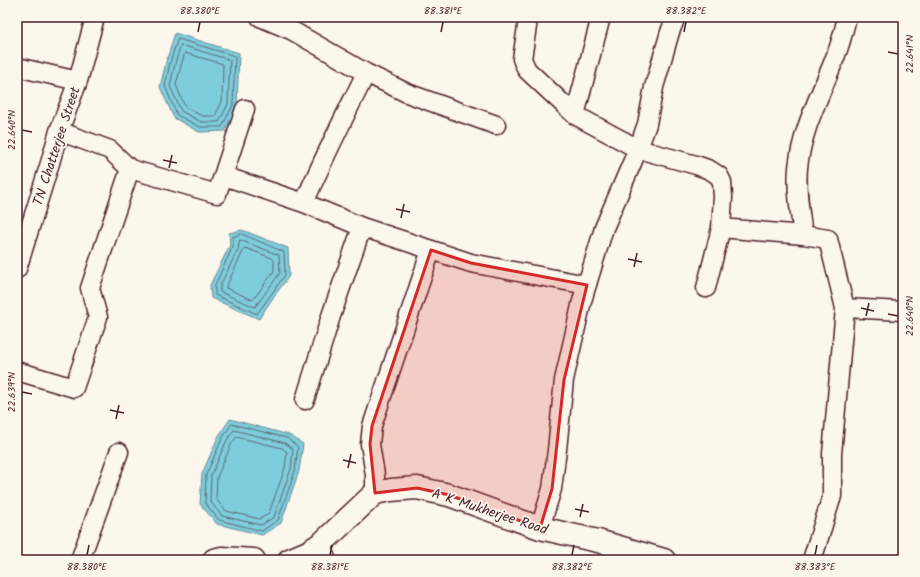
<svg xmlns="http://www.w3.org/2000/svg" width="920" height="577" viewBox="0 0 920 577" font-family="Kalam,sans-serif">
<rect width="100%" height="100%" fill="#fbf7ec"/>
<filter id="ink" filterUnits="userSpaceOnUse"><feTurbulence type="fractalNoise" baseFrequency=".025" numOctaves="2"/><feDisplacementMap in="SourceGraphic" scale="8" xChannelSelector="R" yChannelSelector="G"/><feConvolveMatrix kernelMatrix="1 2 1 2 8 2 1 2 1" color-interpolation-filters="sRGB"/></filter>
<g filter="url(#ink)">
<path fill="#7ecddc" stroke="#698795" d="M175,33L239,53L237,106L225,131L199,132L174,118L160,87L166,62Z
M242,230L288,248L289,276L270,302L259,319L211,298L210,285L230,245L229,233Z
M230,419L289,435L303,444L299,471L281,523L262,535L217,524L200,504L202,474L218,437Z"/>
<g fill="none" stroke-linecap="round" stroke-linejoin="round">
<path stroke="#5f6572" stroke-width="1" d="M178,39L235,56L233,105L222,127H200L177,115L165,86L170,63Z
M181,45L230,60L228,104L219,122H201L181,111L170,86L175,64Z
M185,53L223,64L222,102L215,116H202L185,107L176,85Z
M242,234L284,252L285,275L257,314L215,295V285L233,246V237Z
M240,240L279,255L280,273L255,307L220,292V286L238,249Z
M245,248L272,258L274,260V271L253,300L226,288Z
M232,424L287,438L298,447L295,471L278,520L262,531L219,520L205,503L206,475L222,439Z
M234,430L285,443L293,449L291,469L274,517L261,525L222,516L210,501L211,476L226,442Z
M237,437L282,448L287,452L285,468L269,513L260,519L226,511L216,499L217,477L231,445Z"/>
<g stroke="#4a1f2b" stroke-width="21">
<path id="minor" d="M260,17L291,30L366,73L407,93L496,125
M527,17L528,20L522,59L527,70L575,115L638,149L696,165L710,170L719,176L722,182L723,197L721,228L706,288
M17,67L78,81
M575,115L601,17
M59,131L110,150L130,169L217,194L245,109
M224,176L304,203L362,227L471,263L587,285
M304,203C323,159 345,116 366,73
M721,228L803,235L828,239L845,308L832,454V496L812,560
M803,235C800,213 796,190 798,168C802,127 822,93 836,55C841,43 844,30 847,17
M17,269L50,163L59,131L78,81L95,17
M845,308L903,311
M17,371L74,388L98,317L90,288L130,169
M305,400L331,316L362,227
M375,493V475L370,444L372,426L431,250
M540,528L552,489L557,450L564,380L582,301L604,228L638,149L647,124L654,87L670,32L676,17
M322,543L326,560
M80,560L119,452"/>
</g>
<g stroke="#4a1f2b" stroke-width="25">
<path id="tertiary" d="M214,560L222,558L254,560
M289,560L310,551L322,543L375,493L391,490L417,488L449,495L540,528L598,541L664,560"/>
</g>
<use href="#minor" stroke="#fbf7ec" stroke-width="18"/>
<use href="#tertiary" stroke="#fbf7ec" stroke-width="22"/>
</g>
</g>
<path fill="#d62828" fill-opacity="0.2" stroke="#d62828" stroke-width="3" stroke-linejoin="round" d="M431,250L471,263L587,285L564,380L552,489L540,528L449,495L417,488L375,493L370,444L372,426Z"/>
<path fill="none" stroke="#4a1f2b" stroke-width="1.5" d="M198,32L200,22M441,32L443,22M684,32L686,22M888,52L898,54M22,130L32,132M163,160L177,163M169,168L172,155M396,209L410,212M401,218L404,204M628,259L642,262M634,267L637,253M861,308L874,311M888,314L898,316M866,316L869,303M22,392L32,394M110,410L124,413M116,419L119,405M343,460L356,463M348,468L351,454M575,509L589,512M580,517L583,504M87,555L89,545M330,555L332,545M572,555L574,545M815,555L817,545"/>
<g text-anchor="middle" stroke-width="3.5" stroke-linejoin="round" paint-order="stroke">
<g font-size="14" fill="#4a1f2b" stroke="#fbf7ec">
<text transform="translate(56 146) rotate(-72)" y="5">TN Chatterjee Street</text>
<text transform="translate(490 511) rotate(18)" y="5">A K Mukherjee Road</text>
</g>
</g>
<rect width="920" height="577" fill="none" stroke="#fbf7ec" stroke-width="44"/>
<rect x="22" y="22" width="876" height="533" fill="none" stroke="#4a1f2b" stroke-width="1.5"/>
<g font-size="10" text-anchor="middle" fill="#4a1f2b">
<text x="200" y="14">88.380°E</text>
<text x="443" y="14">88.381°E</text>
<text x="686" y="14">88.382°E</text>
<text transform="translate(909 54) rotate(-90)" y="4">22.641°N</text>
<text transform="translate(11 130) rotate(-90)" y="4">22.640°N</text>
<text transform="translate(909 316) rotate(-90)" y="4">22.640°N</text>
<text transform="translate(11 392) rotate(-90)" y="4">22.639°N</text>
<text x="87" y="570">88.380°E</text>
<text x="330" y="570">88.381°E</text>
<text x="572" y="570">88.382°E</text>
<text x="815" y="570">88.383°E</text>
</g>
</svg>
